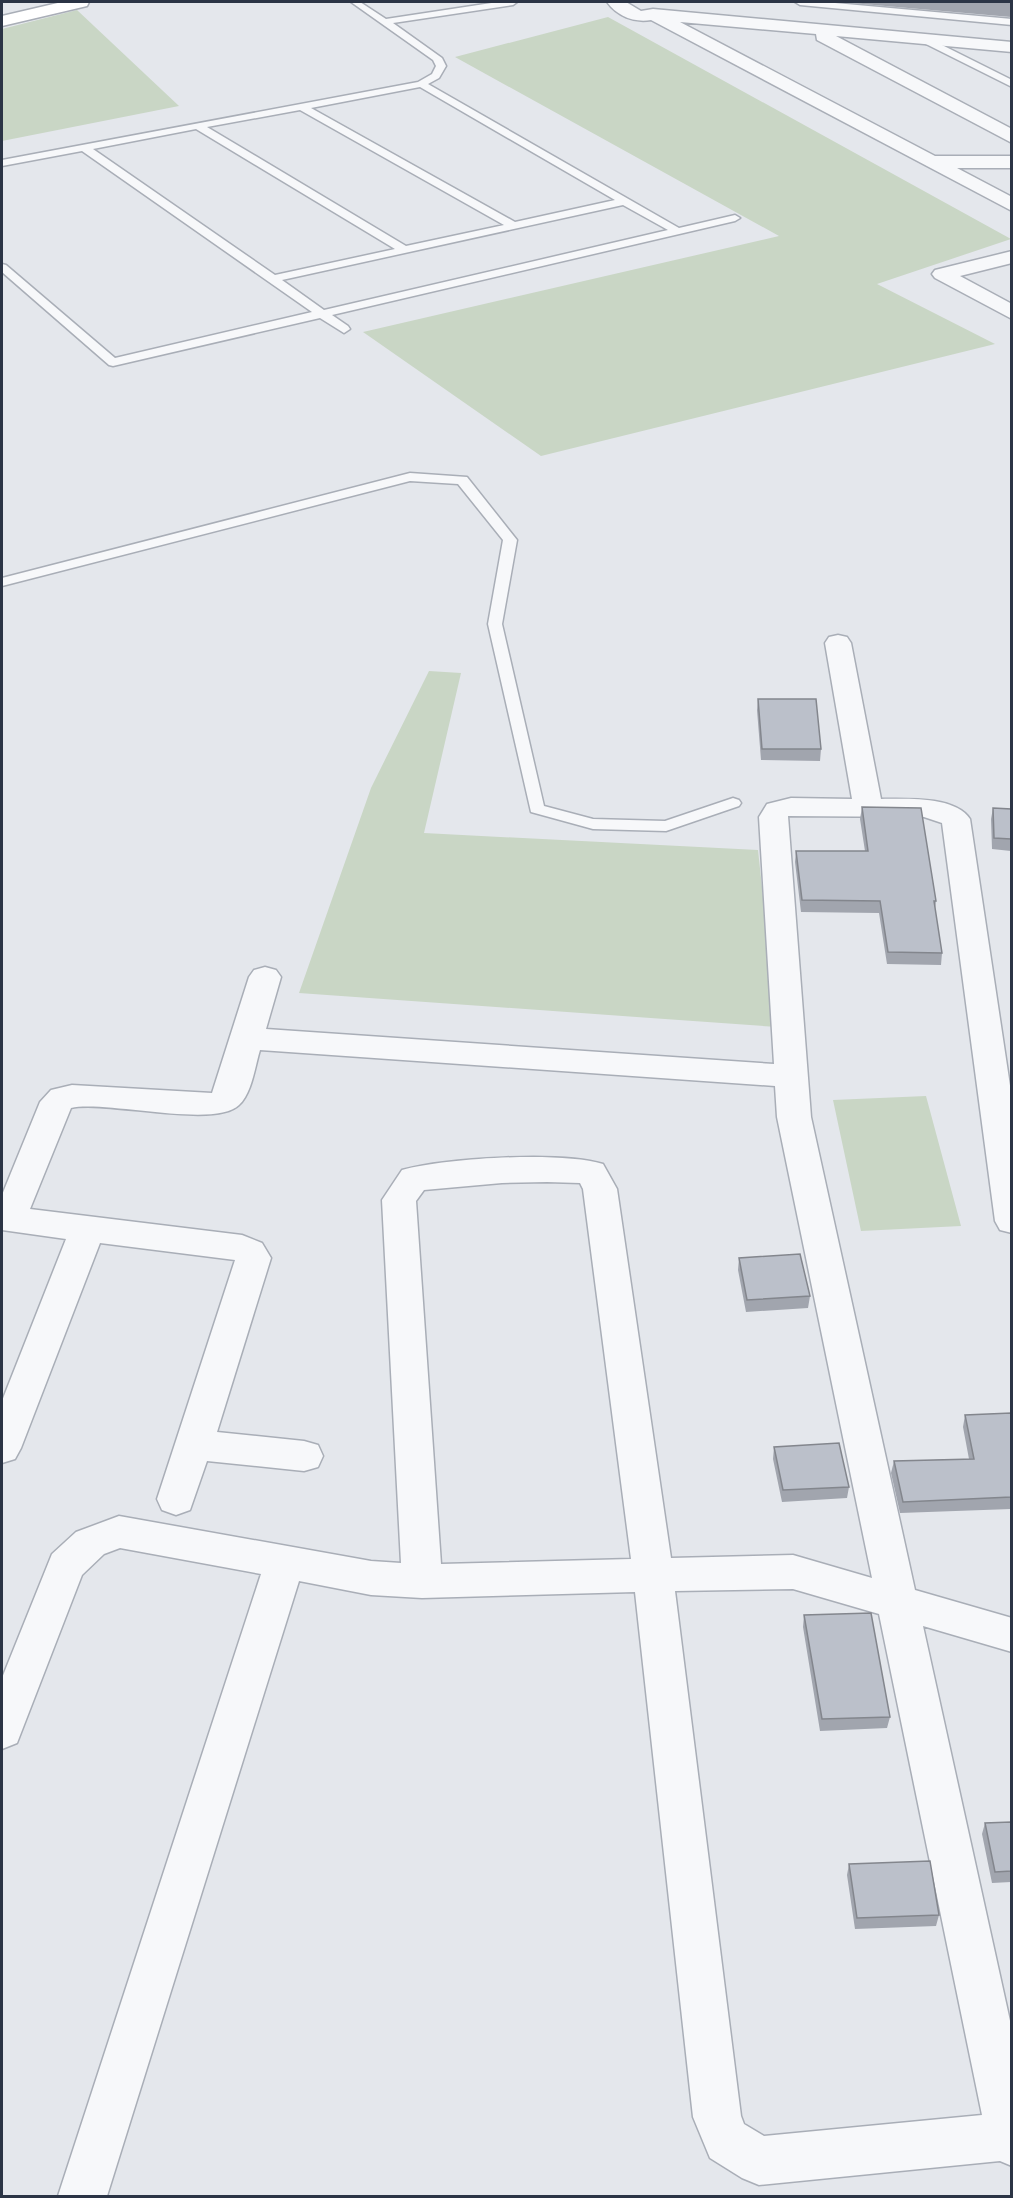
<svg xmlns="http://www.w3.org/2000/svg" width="1013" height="2198" viewBox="0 0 1013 2198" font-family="'DejaVu Sans',sans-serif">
<rect width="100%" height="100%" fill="#e4e7ec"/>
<path fill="#c9d6c5" d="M77,10L179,106L2,141V29Z
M608,17L1011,239L877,284L995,344L541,456L363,332L779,236L455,57Z
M429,671L461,673L424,833L758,850L777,1027L299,993L371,788Z
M926,1096L961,1226L861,1231L833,1100Z"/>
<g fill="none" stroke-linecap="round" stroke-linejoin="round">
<g stroke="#a9aeb7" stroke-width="3">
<path id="lane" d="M351,2H360L386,19L498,2H517L513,5L393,23L442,58L446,66L439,78L428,84L679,228L735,215L740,218L735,221L332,315L348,326L350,329L344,333L320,318L113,366L109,365L2,272V264L6,265L115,358L312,312L82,151L2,166V160L418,82L432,74L436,66L433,60ZM420,87L615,200L515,222L311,108ZM300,110L504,225L406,246L207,127ZM196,129L395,249L275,275L93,149ZM623,205L668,230L324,310L282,280Z
M795,2H824L1012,19V25L800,5Z
M920,37H926L1012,80V87L920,41Z
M410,473L467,477L517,540L502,624L544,806L593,819L665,821L733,798L739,800L741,803L739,806L666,831L593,829L531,812L488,624L503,540L458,484L410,481L2,586V578Z"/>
</g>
<g stroke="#a9aeb7" stroke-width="3">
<path id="street" d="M607,2H626L641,11L653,9L1012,42V52L836,36L1012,129V143L817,40L816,34L680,22L935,156H1012V168H957L1012,197V211L651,20C634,23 617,16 607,2Z
M1012,251V263L960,276L1012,304V319L935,278L932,274L935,270Z
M838,635L847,637L851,643L881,799C906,799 955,796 970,819L1012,1099V1233L1000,1230L995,1221L942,823L924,817L788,816L811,1117L915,1590L1012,1618V1652L923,1626L1012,2030V2166L1000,2161L759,2185L742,2178L710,2158L693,2117L635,1592L422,1598L371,1595L299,1581L107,2196H58L261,1574L120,1548L104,1554L82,1575L17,1743L2,1749V1678L52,1554L76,1532L119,1516L371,1561L401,1563L382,1200L402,1170C446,1158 560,1151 603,1164L617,1189L671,1558L793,1555L872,1578L777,1117L775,1086L260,1050C255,1066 252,1093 239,1105C215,1129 106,1100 71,1108L30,1209L242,1235L262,1243L271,1258L217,1432L304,1441L318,1445L323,1456L318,1467L304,1471L207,1461L190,1510L176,1515L162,1510L157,1499L235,1260L100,1243L21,1448L15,1459L2,1463V1401L66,1239L2,1230V1195L40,1102L51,1090L72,1085L212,1093L249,977L254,970L265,967L276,970L281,977L266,1029L774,1064L759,817L767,804L791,798L852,799L825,643L829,637ZM547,1182L580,1183L583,1189L631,1559L441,1564L416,1201L424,1190L502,1183ZM793,1589L879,1614L982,2115L764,2136L744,2124L741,2116L675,1591Z"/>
</g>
<g stroke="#a9aeb7" stroke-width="3">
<path id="secondary" d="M62,2H89L87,6L2,26V16Z"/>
</g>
<use href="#lane" fill="#f7f8fa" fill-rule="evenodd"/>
<use href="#street" fill="#f7f8fa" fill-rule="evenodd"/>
<use href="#secondary" fill="#fff" fill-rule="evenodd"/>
</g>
<path fill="#a1a5ae" d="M840,2H1011V17Z
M758,699L821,749L820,761L761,760L757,710Z
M862,807L936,901L935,909L942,953L941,965L887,964L879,913L801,912L795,862L796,851H865L860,819Z
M993,808L1011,809V851L992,849L991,819Z
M739,1258L810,1296L808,1308L746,1312L738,1270Z
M1011,1413V1509L900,1513L891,1473L894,1461L969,1459L963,1427L965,1415Z
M774,1447L849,1487L847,1498L782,1502L773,1459Z
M804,1615L890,1717L887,1728L820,1731L803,1627Z
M1011,1822V1882L992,1883L982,1834L985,1823Z
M849,1864L939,1915L936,1926L855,1929L847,1875Z"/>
<path fill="#bbc0ca" stroke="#83868d" stroke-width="1.5" d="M758,699H816L821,749H762Z
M862,807L921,808L936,901H934L942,953L888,952L880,901L802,900L796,851H868Z
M993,808L1011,809V839L994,838Z
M800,1254L810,1296L747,1300L739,1258Z
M1011,1413V1497L903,1502L894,1461L974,1459L965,1415Z
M839,1443L849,1487L783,1490L774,1447Z
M871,1613L890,1717L822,1719L804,1615Z
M1011,1822V1871L995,1872L985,1823Z
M930,1861L939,1915L857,1918L849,1864Z"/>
<rect width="1013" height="2198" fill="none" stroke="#2b3445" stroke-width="6"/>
</svg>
